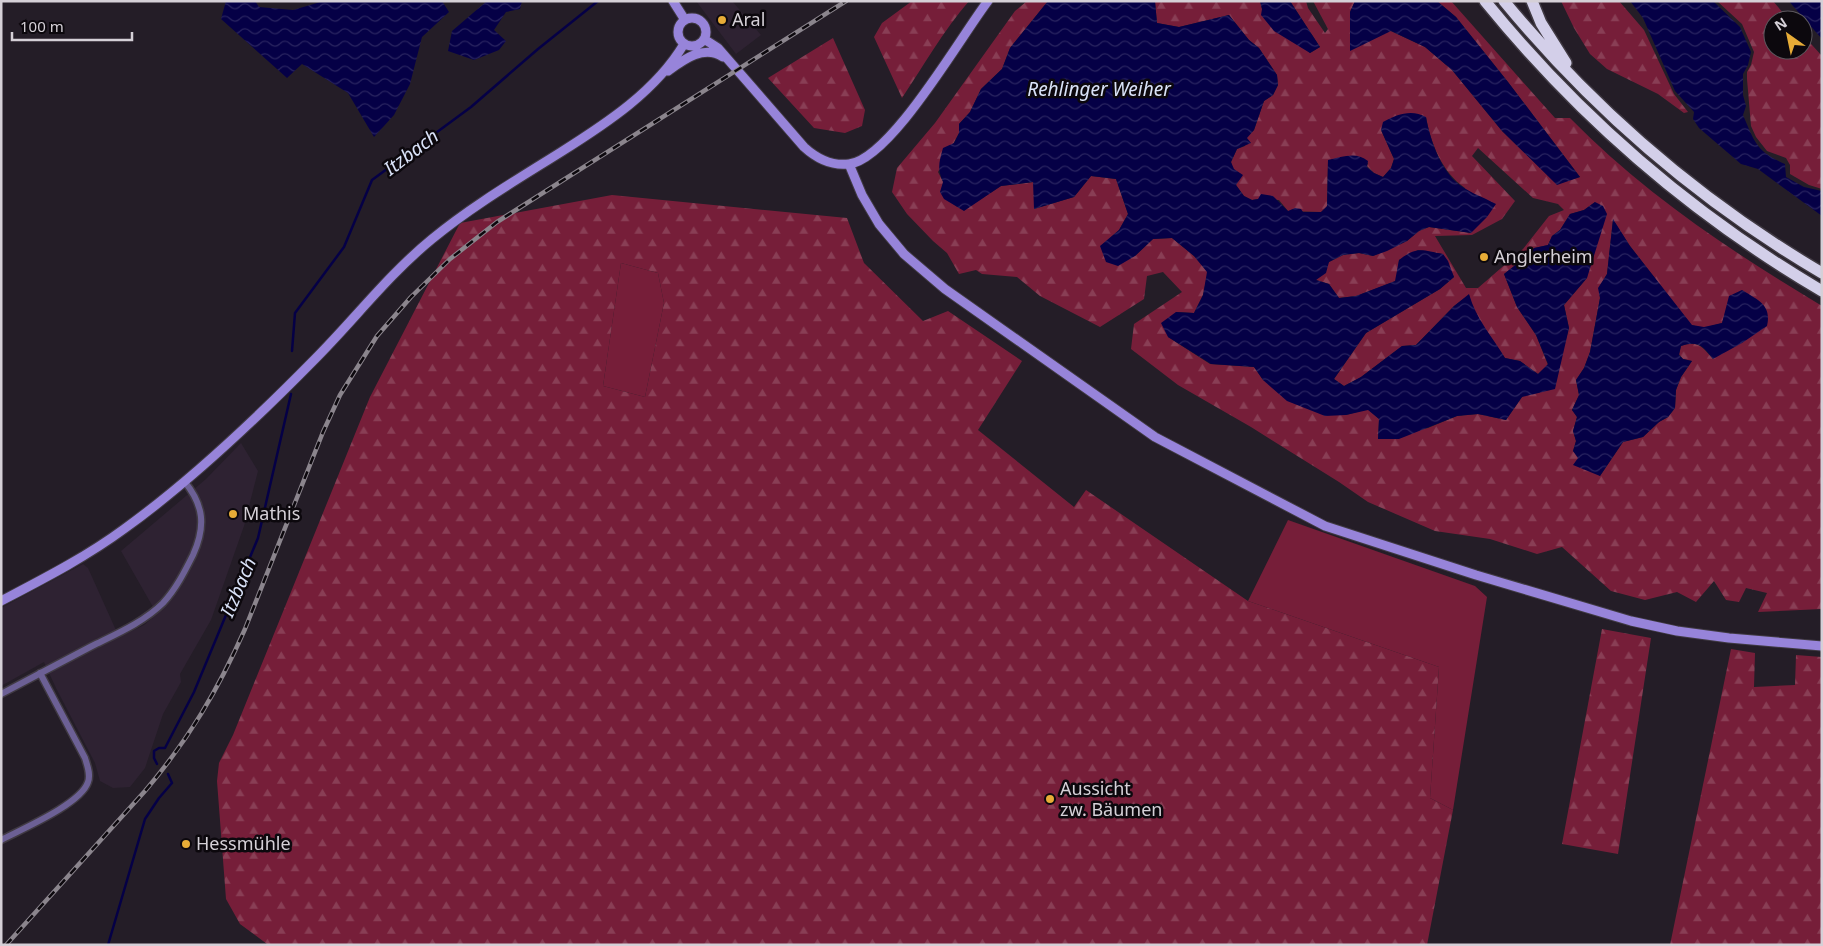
<svg xmlns="http://www.w3.org/2000/svg" width="1823" height="946" viewBox="0 0 1823 946" font-family="'Noto Sans',sans-serif">
<defs>
<pattern id="forest-firs" width="22" height="20" patternUnits="userSpaceOnUse" patternTransform="scale(1.25)"><rect width="22" height="20" fill="#761e39"/><path d="M5 1l3.5 6h-7zM16 11l3.5 6h-7z" fill="#893e55"/></pattern>
<pattern id="water-waves" width="16" height="10" patternUnits="userSpaceOnUse" patternTransform="scale(1.25)"><rect width="16" height="10" fill="#050046"/><path d="M0 5q4-4 8 0t8 0" fill="none" stroke="#292460"/></pattern>
</defs>
<rect width="100%" height="100%" fill="#241d27"/>
<path fill="#2e2232" d="M696,1L733,2L761,35L736,54Z
M241,443L258,471L244,526L211,620L180,674L181,682L163,714L145,768L130,787L113,788L100,781L95,763L56,688L44,662L1,686V608L83,564L88,568L119,637L144,625L157,614L121,551L206,479Z"/>
<path fill="#761e39" d="M621,263L658,273L664,303L645,397L603,386Z
M1288,520L1475,586L1487,597L1453,810L1430,798L1439,667L1248,601Z"/>
<path fill="url(#forest-firs)" fill-rule="evenodd" d="M912,1H969C943,31 924,65 902,98L874,37L882,23Z
M1027,1H1048L1010,48L1002,69L981,89L970,112L959,124V133L938,172L956,206L964,210L1001,186L1034,182V209L1074,197L1091,176L1116,179L1128,214L1119,230L1101,246L1135,256L1153,239L1172,238L1194,256L1208,272L1203,295L1194,313L1176,312L1168,337L1210,364L1254,367L1263,380L1346,415L1368,409L1379,419L1378,439L1428,428L1457,416L1478,414L1506,420L1522,397L1561,358L1569,328L1564,305L1587,278L1595,202L1584,210L1570,214L1560,230L1552,236L1548,245L1534,248L1527,256L1504,274L1517,307L1536,335L1548,365L1538,374L1520,361L1505,358L1483,326L1473,309L1469,295L1454,306L1416,345L1402,346L1361,377L1344,386L1334,379L1366,333L1440,289L1454,277L1443,254L1418,250L1399,260L1396,281L1356,296L1339,298L1329,284L1316,280L1329,262L1343,255L1359,253L1373,256L1407,241L1419,231L1429,227L1471,233L1465,188C1442,172 1431,144 1426,117L1381,130L1394,159L1391,168L1383,177L1374,173L1367,166L1368,163L1328,160L1327,207L1321,212L1288,211L1279,200L1258,199L1252,200L1244,196L1236,185L1231,162L1237,149L1245,146L1246,138L1254,130L1264,101L1273,95L1278,85L1277,75L1259,48L1249,40L1229,15L1179,27L1157,23L1155,2L1260,1L1262,9L1310,53L1320,47L1290,1H1306L1308,8L1325,33L1328,29L1313,1H1355L1350,12L1425,47L1452,70L1502,131L1557,184L1580,177L1508,82L1456,17L1437,1H1451L1555,118H1570C1643,193 1732,252 1822,306V609L1758,612L1767,593L1746,588L1739,602L1726,600L1714,581L1696,602L1677,592L1645,600L1611,591L1562,547L1537,554L1490,539L1435,531L1368,502L1339,482L1251,427L1178,385L1131,349L1134,324L1182,292L1163,272L1147,276L1144,299L1100,327L1040,296L1017,277L982,274L976,270L959,274L947,253L933,241L907,214L892,192L897,168L935,123L1015,11ZM1478,148L1533,198L1558,204L1564,210L1549,216L1523,249L1478,288H1466L1435,236L1472,235L1502,219L1515,201L1472,156ZM1613,220L1630,246L1691,325L1704,328L1722,323L1726,310L1713,359C1702,346 1697,340 1681,346L1679,354L1683,359L1692,361L1681,377L1676,390L1675,408L1668,417L1659,422L1643,437L1623,442L1600,476L1573,451L1576,441L1573,431L1577,417L1572,410L1579,395L1576,380L1584,368L1590,352L1600,298L1599,288L1607,274Z
M1561,1H1619L1644,30L1674,94L1688,112L1684,113L1658,94L1607,69L1590,54L1574,28Z
M1717,1H1773L1789,20H1773V50H1803V35L1822,56V189L1809,185L1790,174V165L1786,158L1767,151L1756,137L1751,126L1747,79V72L1751,65L1754,52L1742,24Z
M833,38L865,110L862,126L845,133L814,128L768,78Z
M612,195L847,218L864,263L923,321L948,311L1022,361L978,430L1074,507L1086,490L1248,601L1439,667L1430,798L1453,810L1427,945L267,944L240,924L226,899L217,781L219,763L233,735L370,397L460,223ZM621,263L658,273L664,303L645,397L603,386Z
M1602,629L1651,638L1618,854L1562,844Z
M1731,649L1755,653L1754,687L1795,685L1796,655L1822,657V945H1670Z"/>
<path fill="url(#water-waves)" d="M226,1H255L259,7L293,10L324,1H442L449,12L422,37L410,84L394,115L374,137L348,93L302,64L287,78L221,19Z
M487,1H522L520,9L506,12L494,30L506,41L499,50L474,60L448,51L452,31Z
M1048,1H1155L1157,23L1179,27L1229,15L1249,40L1259,48L1277,75L1278,85L1273,95L1264,101L1254,130L1247,138L1251,143L1237,149L1231,162L1234,169L1243,175L1236,185L1244,196L1252,200L1258,199L1261,194L1273,196L1288,211L1295,208L1301,209L1303,212H1321L1327,206L1328,160C1342,157 1356,151 1368,161L1367,167L1374,173L1383,177L1391,168L1394,159L1381,130L1383,122C1397,114 1412,109 1426,117C1430,139 1439,165 1455,181C1465,191 1483,197 1496,204L1487,217L1471,233L1429,227L1419,231L1407,241L1387,251L1373,256L1359,253L1343,255L1329,262L1326,273L1316,280L1329,284L1339,298L1356,296L1395,281L1399,260C1417,246 1422,250 1443,254L1448,261L1454,277L1440,289L1366,333L1334,379L1344,386L1361,377L1402,346L1416,345L1454,306L1469,294C1476,319 1492,336 1505,358L1520,361L1538,374L1548,364L1536,335L1517,307L1504,274L1527,256L1534,248L1548,245L1552,236L1560,230L1570,214L1584,210L1595,202L1603,206L1607,214L1587,278L1564,305L1569,328L1555,389L1522,397L1506,420L1478,414L1457,416L1399,439H1378L1379,419L1368,410L1346,415L1325,416L1287,401L1263,380L1254,367L1211,364L1168,337L1161,323L1176,312L1194,313L1203,295L1207,272L1194,256L1172,238L1153,239L1135,256L1118,266L1106,262L1100,246L1119,230L1128,214L1116,179L1091,176L1074,197L1034,209L1033,182L1001,186L964,211L944,199L940,192L943,182C937,169 939,162 943,148L954,143L959,133V124L970,112L981,89L1002,69L1010,48Z
M1290,1L1320,47L1310,53L1274,31L1261,15L1262,9L1260,1Z
M1355,1H1437L1456,17L1508,82L1580,177L1557,185L1502,131L1452,70L1425,47L1391,31L1350,51V12Z
M1630,1H1713L1740,27L1751,52L1748,65L1743,74V95L1746,106L1743,115C1755,143 1756,151 1785,164L1786,177L1804,187L1822,191V216L1758,169L1741,164L1699,128L1693,119L1694,112L1675,91L1643,18Z
M1789,1H1822V39L1793,6Z
M1613,219L1630,246L1692,325L1704,327L1722,323L1729,296L1742,290C1758,300 1772,305 1767,326L1742,343L1713,359C1703,346 1698,340 1681,346L1679,355L1683,359L1692,361L1681,377L1676,390L1675,408L1668,417L1659,422L1643,437L1623,442L1600,476L1573,465L1578,458L1573,451L1576,441L1573,431L1577,417L1572,410L1579,395L1576,380L1584,368L1590,352L1600,298L1598,288L1607,274Z"/>
<g fill="none" stroke-linecap="round" stroke-linejoin="round">
<path stroke="#050046" stroke-width="2.5" d="M292,351L295,313L344,247L372,180L471,107L538,49L598,1
M157,764L154,758V751L159,748H165L194,692L258,538L291,394
M108,945L145,819L159,798L172,783L168,774"/>
<g stroke="#403a43" stroke-width="9">
<path id="minor" d="M1,694C31,678 62,662 92,646C116,634 144,622 163,603C176,589 185,571 193,555C206,526 204,505 184,481
M1,840C22,829 81,804 88,782C91,774 87,765 85,758L40,673"/>
</g>
<g stroke="#403a43" stroke-width="11">
<path id="secondary" d="M673,1L685,20
M678 32a14 14 0 1 1 28 0a14 14 0 1 1-28 0Z
M704,39L718,48L804,147C816,158 832,166 849,164C891,159 961,36 988,1
M668,71C683,60 704,44 723,57
M849,164L862,195L879,224L904,254L945,289L1155,437L1325,526L1476,575L1631,621L1677,631L1729,638L1822,646
M1,601C43,579 86,557 124,529C191,481 256,419 314,360C354,320 388,275 432,239C472,206 518,179 561,152C607,123 656,91 684,44"/>
</g>
<g stroke="#403a43" stroke-width="14">
<path id="motorway" d="M1485,1C1581,119 1691,214 1822,291
M1504,1C1594,110 1701,202 1822,273
M1532,1L1541,23L1566,63"/>
</g>
<use href="#minor" stroke="#6c6095" stroke-width="6"/>
<use href="#secondary" stroke="#9784da" stroke-width="9"/>
<use href="#motorway" stroke="#d3cfe9" stroke-width="11"/>
<g stroke="#8b858d" stroke-width="4.5">
<path id="rail" d="M6,945L145,791C189,739 218,690 245,629L323,432L340,395L377,336L411,297L450,259L497,222L846,1"/>
</g>
<use href="#rail" stroke="#0c080d" stroke-width="2.5" stroke-dasharray="8" stroke-linecap="butt"/>
</g>
<g fill="#e7ac37" stroke="#0c080d" stroke-width="2">
<circle cx="722" cy="20" r="5"/>
<circle cx="1484" cy="257" r="5"/>
<circle cx="233" cy="514" r="5"/>
<circle cx="1050" cy="799" r="5"/>
<circle cx="186" cy="844" r="5"/>
</g>
<g text-anchor="middle" stroke-width="5" stroke-linejoin="round" paint-order="stroke">
<g font-size="18" fill="#d5d0d7" stroke="#0c080d" text-anchor="start">
<text x="732" y="26">Aral</text>
<text x="1494" y="263">Anglerheim</text>
<text x="243" y="520">Mathis</text>
<text x="1060" y="795">Aussicht<tspan x="1060" dy="21">zw. Bäumen</tspan></text>
<text x="196" y="850">Hessmühle</text>
</g>
<g font-size="19" font-style="italic" fill="#dae3f9" stroke="#0c080d">
<text x="1099" y="96">Rehlinger Weiher</text>
<text transform="translate(411 152) rotate(-37)" y="7">Itzbach</text>
<text transform="translate(238 587) rotate(-67)" y="7">Itzbach</text>
</g>
</g>
<rect width="1823" height="946" fill="none" stroke="#d5d0d7" stroke-width="5"/>
<g transform="translate(1788 35) rotate(327)"><circle r="24" fill="#0c080d" stroke="#5c585e"/>
<path d="M0-4L9 19L0 12L-9 19Z" fill="#e7ac37"/>
<text y="-8" font-size="14" font-weight="bold" text-anchor="middle" fill="#d5d0d7">N</text>
</g>
<path d="M12 32v8h120v-8" fill="none" stroke="#d5d0d7" stroke-width="2.5"/>
<text x="20" y="32" font-size="15" fill="#d5d0d7" stroke="#0c080d" stroke-width="4" paint-order="stroke">100 m</text>
</svg>
